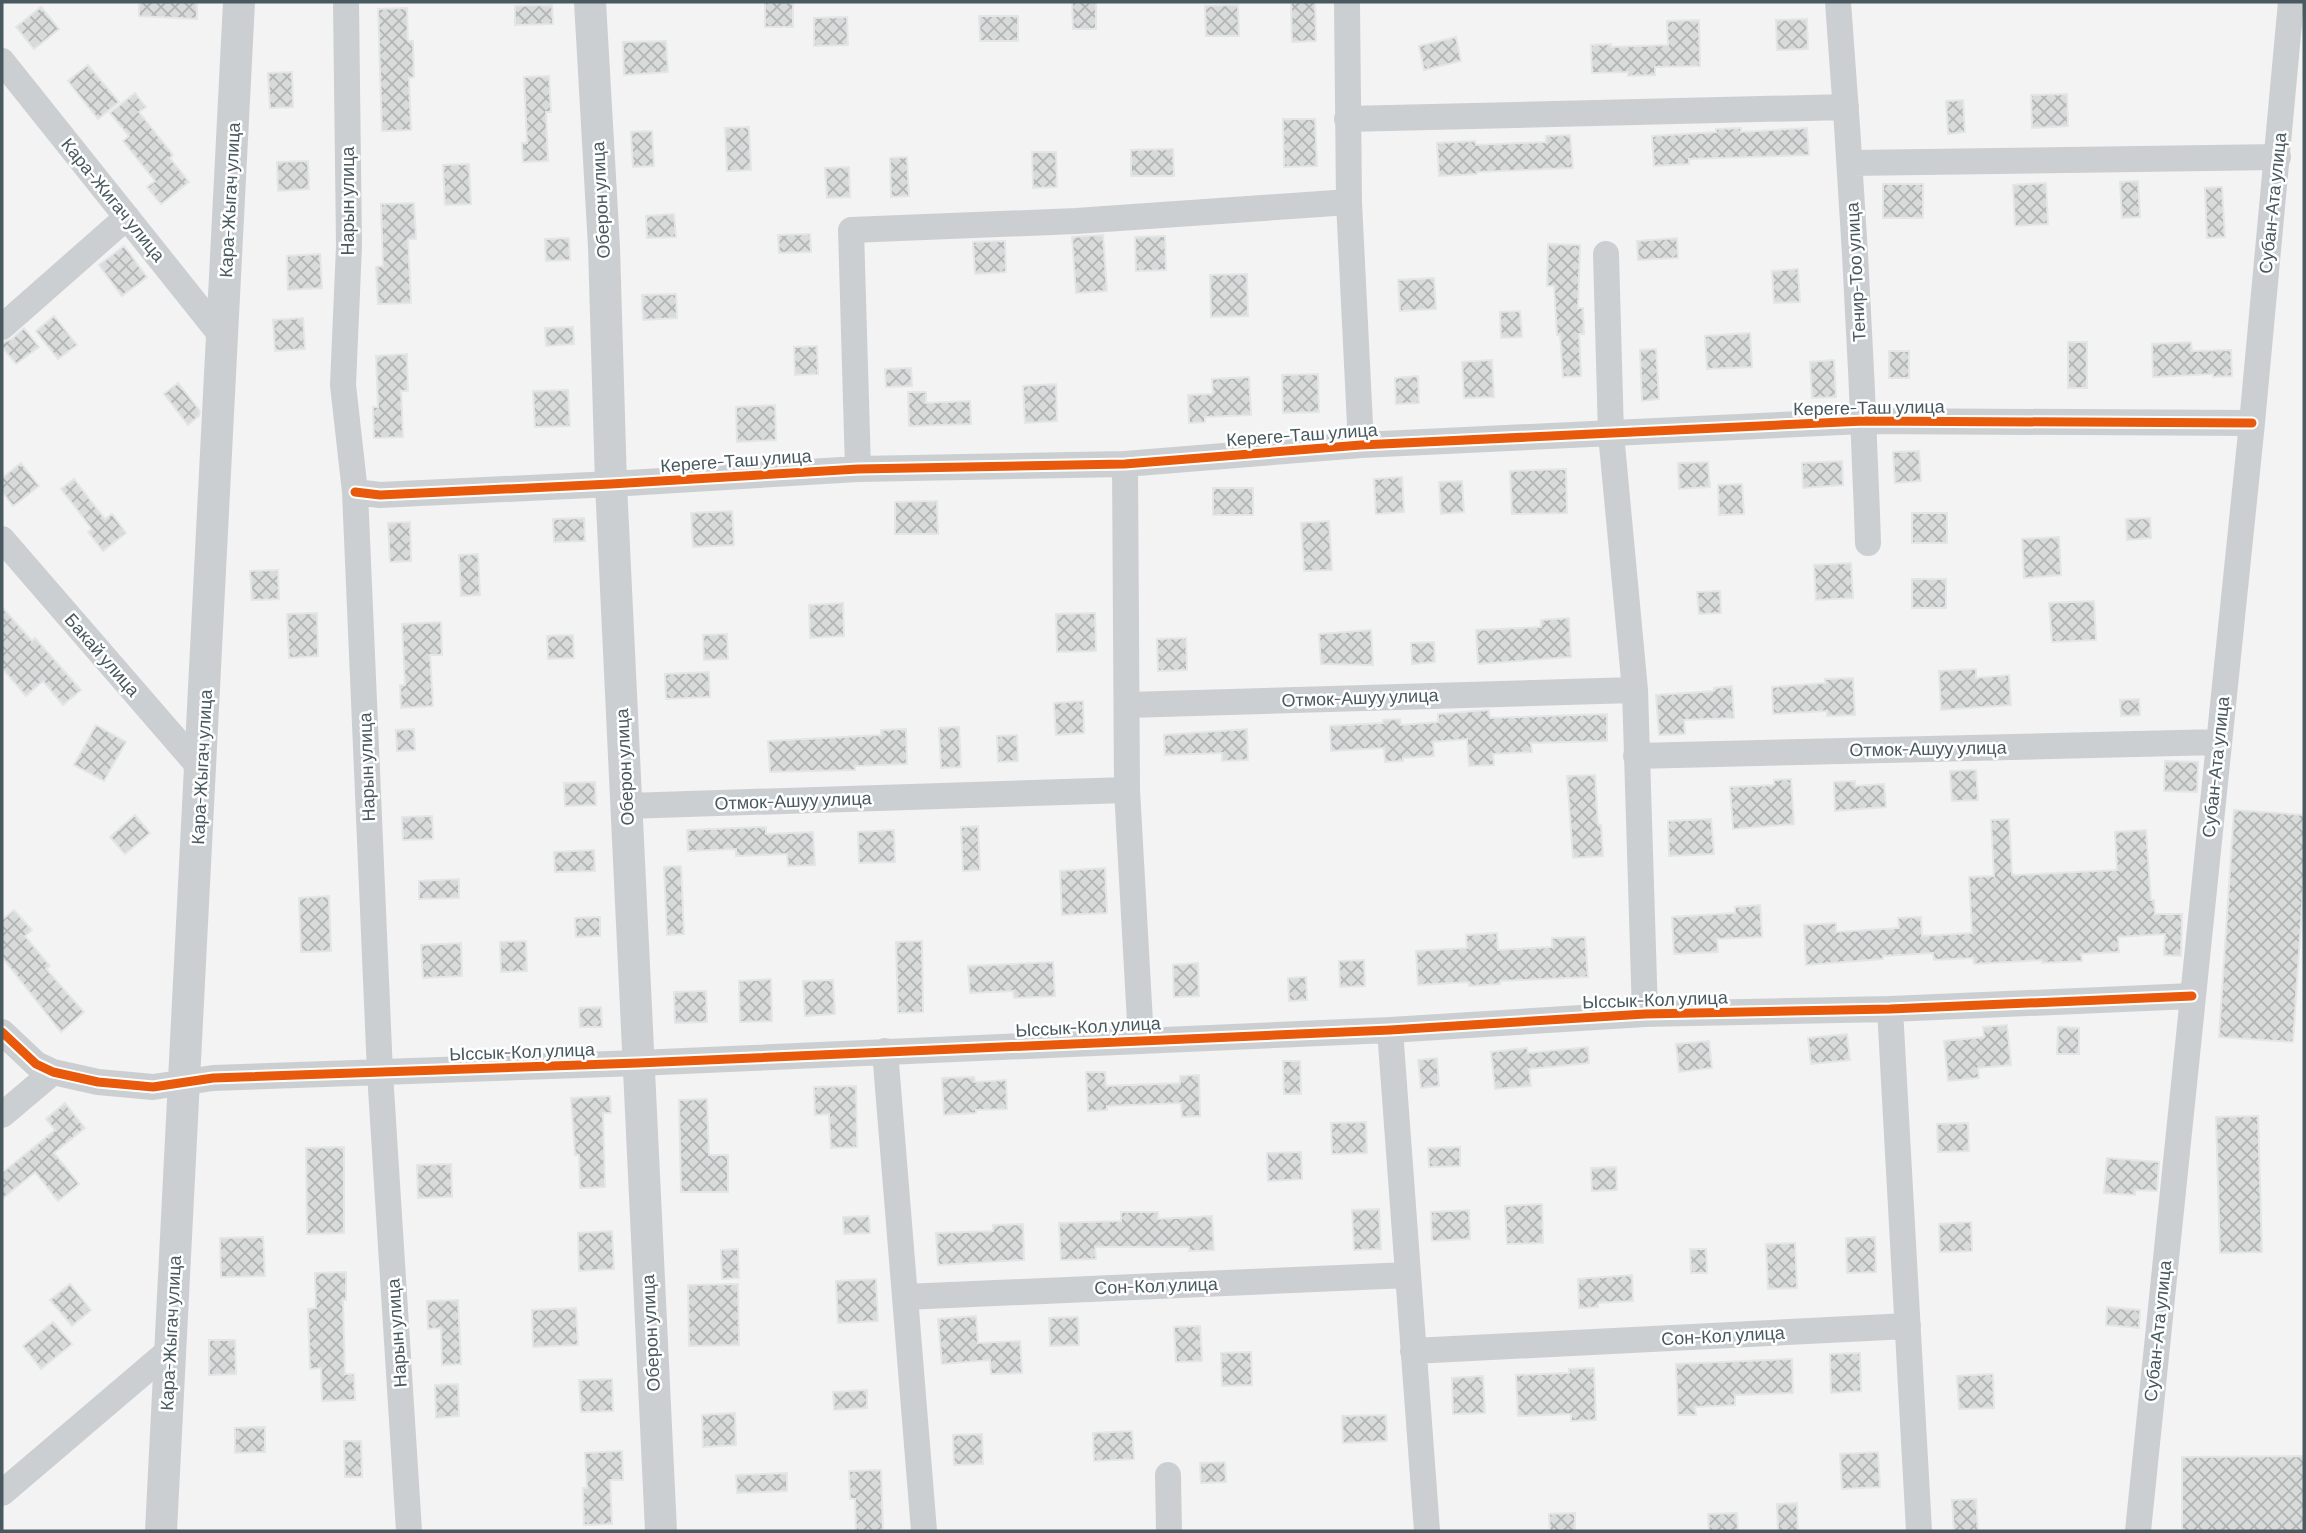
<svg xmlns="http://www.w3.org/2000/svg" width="2306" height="1533" viewBox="0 0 2306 1533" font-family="Barlow,sans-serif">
<defs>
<pattern id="building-cross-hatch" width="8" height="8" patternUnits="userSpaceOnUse" patternTransform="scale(1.75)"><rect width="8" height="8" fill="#d9dbdb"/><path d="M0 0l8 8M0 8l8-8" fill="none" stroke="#b2b5b5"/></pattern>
</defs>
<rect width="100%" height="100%" fill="#f3f3f3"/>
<path fill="url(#building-cross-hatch)" stroke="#e4e5e6" stroke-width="2" d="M139,2H197V19L139,16Z
M765,2H793V27H765Z
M1072,2H1096V29H1073Z
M1291,2H1315L1316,41L1292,42Z
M552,5L553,24L515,25V6Z
M1238,5L1239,36H1206L1205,6Z
M41,7L59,29L34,49L16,27Z
M407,8L408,41H413L414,77L409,78L411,130L382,131L378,9Z
M979,16H1018V41H980Z
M847,17L848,45L814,46V18Z
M1807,19L1808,49L1777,50L1776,20Z
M1699,20L1700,66L1655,67V75L1628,76V72L1592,73L1591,45L1611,44V47L1668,45L1667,21Z
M1456,37L1461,61L1424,70L1419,46Z
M666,41L668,72L624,75L623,42Z
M88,65L119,102L98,119L68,81Z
M292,72L293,107L270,108L268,73Z
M549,76L551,112H546L548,161L523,162L522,143H527L524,77Z
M135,93L146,107L139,112L173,155L170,158L189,182L161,204L147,187L155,181L123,141L129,136L110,113Z
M2067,94L2068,126L2032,128L2031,95Z
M1963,100L1965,132L1948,134L1946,101Z
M1283,119H1315L1317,166L1284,167Z
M749,127L751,170L727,171L725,128Z
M1741,128V132L1807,128L1809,155L1689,159V164L1654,166L1652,136L1716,132V129Z
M652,131L654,166L633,167L631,132Z
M1570,135L1573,168L1477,172V174L1439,176L1437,143L1475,141L1476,145L1546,142V136Z
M1173,149L1174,176H1131V150Z
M1032,152H1056L1057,187L1033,188Z
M907,157L909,196L891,197L890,158Z
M308,161L309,189L278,191L277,162Z
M469,164L471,204L445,205L443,165Z
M849,167L850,197L827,198L825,168Z
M2138,181L2140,217L2122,218L2120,182Z
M2046,183L2048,224L2015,226L2013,185Z
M1883,184H1923V218H1883Z
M2222,187L2225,237L2207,238L2205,188Z
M414,203L416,239H408L411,303L378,304L376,267L383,266L381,204Z
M674,214L676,237L647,238L646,216Z
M810,234L811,252L779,253L778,235Z
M1103,235L1107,291L1076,293L1072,237Z
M1165,236L1166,270L1136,271L1135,237Z
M569,238L570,260L546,261L545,239Z
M1677,238L1678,258L1638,260L1637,241Z
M1005,241L1006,272L975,274L973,242Z
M1548,244L1580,245L1578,308H1583L1584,334H1579L1581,376L1563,377L1560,335H1557L1554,286H1547Z
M124,246L147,277L122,296L99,265Z
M320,254L322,288L288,290L287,256Z
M1798,269L1800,302L1774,303L1772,271Z
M1247,274L1248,316L1211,317L1210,275Z
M1434,278L1436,309L1400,311L1398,280Z
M676,294L677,318L643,320L642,295Z
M1520,311L1522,337L1501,338L1500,312Z
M54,316L77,345L58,359L36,331Z
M303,318L305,349L275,351L273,320Z
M573,327L574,344L546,346L545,328Z
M24,328L39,347L16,364L2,347V343L12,339Z
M1750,333L1752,367L1707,369L1705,336Z
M2068,342H2087V388H2068Z
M2191,342L2192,351L2231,350L2232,376L2213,377V374L2153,377L2152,344Z
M817,346L818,374L795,375L794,347Z
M1656,349L1659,399L1642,401L1640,350Z
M1889,351H1909V378H1889Z
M407,354L408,391H401L403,437L374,438L373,407H378L376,356Z
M1492,360L1494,397L1464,398L1462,362Z
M1834,360L1836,397L1812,398L1810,362Z
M911,368L912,386L886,387L885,369Z
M1318,374L1319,412L1283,413L1282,375Z
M1418,376L1419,403L1396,404L1395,378Z
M1249,377L1251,415L1205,417V422L1189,423L1188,395L1213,394L1212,379Z
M178,383L200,411L199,416L188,425L164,394Z
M1056,384L1057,421L1025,423L1023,386Z
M568,390L570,426L535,427L533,391Z
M908,392H926V403L970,401L971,424L909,426Z
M775,405L776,440L737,442L736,407Z
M1919,451L1921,481L1895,483L1893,452Z
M1842,461L1843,485L1803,488L1802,463Z
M1708,462L1710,487L1679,489L1678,463Z
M21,463L39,486L13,506L2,491V478Z
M1566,469L1567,513L1512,514L1510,471Z
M1402,477L1404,512L1376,514L1374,479Z
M74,479L105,519L112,514L126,533L103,551L88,532L92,529L61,489Z
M1462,481L1464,512L1441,514L1439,482Z
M1742,484L1744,514L1719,515L1718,485Z
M1213,488H1253V515H1213Z
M937,501L938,534H895V502Z
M732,511L734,545L693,547L691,513Z
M1912,513H1947V543H1912Z
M584,518L585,541L554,542L553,519Z
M2150,518L2151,538L2127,540L2126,519Z
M1329,521L1332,570L1304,571L1301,523Z
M410,522L411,561L390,562L388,523Z
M2059,537L2061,575L2024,578L2022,539Z
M478,554L480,595L461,596L459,555Z
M1851,563L1853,598L1816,600L1814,565Z
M278,570L279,599L252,600L250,571Z
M1912,579H1946V608H1912Z
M1720,591L1721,613L1699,614L1697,592Z
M2094,601L2096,640L2052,642L2049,603Z
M843,603L844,636L810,638L809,605Z
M2,607L32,641L35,638L81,690L63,705L43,681L26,696L2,668Z
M317,613L318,656L289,658L287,614Z
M1095,613L1096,651L1057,652L1056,614Z
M1569,618L1571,657L1478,664L1476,630L1541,627V620Z
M441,622L442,655H430L433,706L401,708L400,685H405L402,624Z
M1371,630L1373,665L1321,664L1319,634Z
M727,634L728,659L704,660L703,635Z
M573,635L574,658L548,659L547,636Z
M1186,638L1187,670L1158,671L1157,639Z
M1434,642L1435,662L1412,664L1411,643Z
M1976,669V678L2009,675L2011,705L1941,710L1939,671Z
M709,672L710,697L666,699L665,674Z
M1853,678L1855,715L1827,716V711L1773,714L1772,687L1825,683V679Z
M1732,686L1734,718L1684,720L1685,734L1659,735L1656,695L1714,691V688Z
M2139,699L2140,715L2121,716L2120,700Z
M1083,701L1084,733L1056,735L1054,703Z
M1489,710L1490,718L1607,714V741L1531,743L1532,752L1493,754L1494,765L1469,766L1467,739L1433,742L1434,756L1403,758V761L1385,762L1384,748L1331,751L1330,726L1383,723V720L1400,719L1401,725L1438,722V714Z
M96,725L126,742L104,781L74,765Z
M959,727L961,767L941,768L939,728Z
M414,729L415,750L397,751L396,730Z
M906,729L907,764L855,766V770L770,772L768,741L881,735V730Z
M1247,729L1248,760L1222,761V753L1165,755L1164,735Z
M1017,735L1018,761L998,762L997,736Z
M2165,761L2198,762L2197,792L2164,791Z
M1976,770L1978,800L1952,801L1950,771Z
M1595,775L1598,825H1601L1603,856L1573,858L1567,776Z
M1791,779L1794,824L1733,829L1730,787L1774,785V780Z
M1855,781V786L1884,784L1886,807L1835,811L1834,782Z
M595,782L596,805L565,806L564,783Z
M2234,810L2304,815V876L2293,1042L2219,1037Z
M135,815L150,833L125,854L110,837Z
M432,816L433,839L403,840L402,817Z
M1711,819L1714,854L1669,856L1668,821Z
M2009,819L2012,874L2016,875L2117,870L2115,832L2146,830L2151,900H2154L2155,914H2182L2181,956L2164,955L2165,934L2118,937L2119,952L2081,954L2082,961L2042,963V960L1974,964L1973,958L1934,960L1933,953L1883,956V959L1806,965L1804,925L1836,923V932L1899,928L1898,918L1921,917L1922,936L1972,933L1969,877L1994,876L1991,820Z
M978,826L980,870L963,871L961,827Z
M766,827V834L813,832L815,865L788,866L787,854L736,856V849L688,851L687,830Z
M894,830L895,862L859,863L858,832Z
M594,850L595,871L555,872L554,852Z
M681,866L684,934L667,935L664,867Z
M1105,868L1107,913L1062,915L1060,871Z
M459,879V898L419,899V881Z
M329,896L331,951L301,952L299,898Z
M1760,905L1762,937L1717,939L1718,952L1674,954L1672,917L1735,913V907Z
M14,910L32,930L25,936L50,966L46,969L84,1012L61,1032L2,957V920Z
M600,917V936L576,937L575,918Z
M1497,933L1498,950L1552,947V938L1585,937L1588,977L1500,981V984L1469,986V982L1418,985L1416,951L1467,948L1466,935Z
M526,941L527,971L501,972L500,942Z
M922,941L923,1012L898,1013L896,942Z
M461,943L462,976L423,978L421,945Z
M1364,960L1365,986L1340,987L1339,961Z
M1053,962L1055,996L1014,998L1013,991L970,993L968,966Z
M1198,963L1199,996L1174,997L1173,965Z
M1306,977L1307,1000L1289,1001L1288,978Z
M771,979L772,1021L740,1022L739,981Z
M833,980L835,1014L805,1016L803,981Z
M706,991L707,1022L675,1023L674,992Z
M601,1007L602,1027H580L579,1008Z
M2007,1025L2011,1065L1978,1068L1979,1078L1948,1081L1944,1041L1984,1037L1983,1027Z
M2058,1027L2079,1028V1054H2057Z
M1847,1034L1850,1060L1811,1064L1808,1038Z
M1709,1041L1712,1068L1679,1072L1676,1044Z
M1588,1047L1589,1063L1529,1069L1531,1086L1495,1089L1491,1052L1527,1048L1528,1053Z
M1437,1058L1439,1086L1421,1088L1418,1060Z
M1283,1061H1300L1301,1094H1284Z
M1086,1072H1105L1106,1086L1180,1083V1076L1199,1075L1200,1116L1182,1117L1181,1103L1107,1106V1110L1088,1111Z
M974,1077L975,1082L1006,1080L1007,1109L976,1110V1113L944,1115L942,1078Z
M856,1086L857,1147L831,1148L829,1114L815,1115L814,1087Z
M610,1096L611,1113H603L605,1187L580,1188L579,1155H575L571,1098Z
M707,1099L709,1155H728V1192H681L679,1100Z
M65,1103L85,1128L54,1153L79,1184L58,1201L35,1172L2,1199V1173L55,1130L46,1119Z
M2258,1116L2262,1252L2220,1253L2216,1117Z
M1366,1122L1367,1153L1332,1154L1331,1123Z
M1968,1123L1969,1151L1938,1152L1937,1124Z
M344,1147V1233L307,1234L306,1148Z
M1460,1147V1166L1429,1167L1428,1148Z
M1301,1152L1302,1179L1268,1181L1267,1153Z
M2107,1158L2159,1162L2157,1191L2135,1190V1195L2104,1193Z
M451,1164L452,1197L418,1198L417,1165Z
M1616,1167L1617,1190L1592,1191L1591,1168Z
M1542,1204L1543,1243L1507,1244L1505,1206Z
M1379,1209L1381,1249L1354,1250L1352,1210Z
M1469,1210L1470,1239L1432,1241L1431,1212Z
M1121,1212H1158V1219L1212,1216L1214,1250L1189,1251V1247H1095L1096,1259L1061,1260L1059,1223L1121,1221Z
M869,1216L870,1233L844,1234L843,1217Z
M1971,1222L1972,1251L1940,1252L1939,1224Z
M1023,1224L1024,1260L938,1265L936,1233L993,1231V1225Z
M612,1231L614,1269L579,1271L578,1233Z
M263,1237L265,1276L221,1277L220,1238Z
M1875,1237L1876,1272L1847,1273L1846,1238Z
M1795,1243L1797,1288L1768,1289L1766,1244Z
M738,1249L739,1278L722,1279L721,1250Z
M1690,1249H1706L1707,1273H1691Z
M346,1272V1300H343L345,1374H354L355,1400L322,1401L321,1368L310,1369L308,1309L316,1308L315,1273Z
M1632,1275L1633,1301L1598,1303V1307L1579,1308L1578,1279Z
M876,1279L878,1321L838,1323L836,1281Z
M70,1284L91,1310L72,1326L50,1300Z
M738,1284L739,1345L689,1346L688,1285Z
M458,1300L461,1364L442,1365L441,1328L428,1329L427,1301Z
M2107,1307L2140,1310L2139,1328L2106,1325Z
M576,1308L578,1345L533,1347L532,1310Z
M976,1316L978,1343L1020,1341L1022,1373L991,1374L990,1360L942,1364L938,1319Z
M1078,1317L1079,1345L1050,1346L1049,1318Z
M53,1322L72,1344L41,1369L23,1346Z
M1200,1326L1202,1361L1176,1362L1174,1327Z
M209,1340H235L236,1374L209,1375Z
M1251,1352L1252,1385L1222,1386L1221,1353Z
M1860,1353L1861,1391L1831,1393L1830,1354Z
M1792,1359L1793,1393L1735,1395V1405L1695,1407L1696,1415H1678L1676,1364Z
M1594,1368L1596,1420L1571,1421V1414L1518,1416L1516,1375L1569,1373V1369Z
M1993,1374L1994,1408L1959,1409L1957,1376Z
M1483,1376L1485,1413L1453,1414L1452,1378Z
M612,1379L613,1411L581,1412L579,1380Z
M458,1384L459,1416L436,1418L435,1385Z
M867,1390V1408L834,1410L833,1392Z
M735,1413L736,1445L703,1447L702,1415Z
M1386,1415L1387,1441L1343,1443L1342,1416Z
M265,1427V1452L235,1453V1428Z
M1132,1431L1134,1459L1094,1461L1093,1433Z
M982,1434L983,1464L954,1465L953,1435Z
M344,1441H361L362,1477H345Z
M622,1451L623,1480H610L612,1524L584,1525L583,1488H587L585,1453Z
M1878,1452L1880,1487L1842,1489L1840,1454Z
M2304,1456V1531H2182V1457Z
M1225,1462L1226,1482L1201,1483L1200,1463Z
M881,1470L883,1531H856L855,1499H850L849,1471Z
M787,1473V1491L737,1493L736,1475Z
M1976,1499L1978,1531H1954L1952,1500Z
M1797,1503L1798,1531H1778L1777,1504Z
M1575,1513V1531H1550L1549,1514Z
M1737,1513L1738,1531H1709L1708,1514Z"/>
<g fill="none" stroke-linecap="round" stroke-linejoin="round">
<path stroke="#cccfd1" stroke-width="26" d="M346,2L349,246L343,385L355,492L380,1073L409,1531
M1347,2L1349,202L1361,445
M1838,2C1852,182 1862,362 1868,543
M2,61L224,339
M1347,119L1846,107
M1850,163L2278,157
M1606,254L1611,434L1635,690L1645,1014
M2,327L127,217
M1125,464L1127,790L1141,1040
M858,469L851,230L1076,221L1349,202
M355,492L380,495L611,484L858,469L1125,464L1361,445L1864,421L2252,423
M2,539L202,770
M1128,705L1635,690
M1636,756L2219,742
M627,806L1127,790
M1890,1009L1919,1531
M1390,1030L1427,1531
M2,1032L36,1064L53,1072L98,1082L153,1087L213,1078L638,1063L1390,1030L1645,1014L1890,1009L2192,996
M885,1051L924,1531
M2,1115L53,1072
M905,1297L1408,1275
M1413,1351L1908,1326
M1168,1475L1169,1531
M2,1493L171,1349
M2138,1531L2252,423L2291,2"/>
<path stroke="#cccfd1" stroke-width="32" d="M590,2L604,247L611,484L661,1531
M161,1531L239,2"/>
<g stroke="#fff" stroke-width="13">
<path id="cycleway" d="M355,492L380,495L611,484L858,469L1125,464L1361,445L1864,421L2252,423
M2,1032L36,1064L53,1072L98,1082L153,1087L213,1078L638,1063L1390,1030L1645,1014L1890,1009L2192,996"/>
</g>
<use href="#cycleway" stroke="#e8590c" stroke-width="9"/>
</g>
<g text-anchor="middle" stroke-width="5" stroke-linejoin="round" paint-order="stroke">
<g font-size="18" fill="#495960" stroke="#fff">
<text transform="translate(113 200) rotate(51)" y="6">Кара-Жигач улица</text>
<text transform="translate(230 200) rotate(-87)" y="6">Кара-Жыгач улица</text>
<text transform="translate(601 200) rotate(-93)" y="6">Оберон улица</text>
<text transform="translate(348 201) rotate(-90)" y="6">Нарын улица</text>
<text transform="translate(2273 203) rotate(-84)" y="6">Субан-Ата улица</text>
<text transform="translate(1856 272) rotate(-93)" y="6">Тенир-Тоо улица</text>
<text transform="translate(1869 408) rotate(-1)" y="6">Кереге-Таш улица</text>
<text transform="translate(1302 435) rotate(-4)" y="6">Кереге-Таш улица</text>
<text transform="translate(736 461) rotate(-4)" y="6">Кереге-Таш улица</text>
<text transform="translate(102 655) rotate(49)" y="6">Бакай улица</text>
<text transform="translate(1360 698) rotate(-2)" y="6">Отмок-Ашуу улица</text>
<text transform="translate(1928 749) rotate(-1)" y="6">Отмок-Ашуу улица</text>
<text transform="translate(202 767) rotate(-87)" y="6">Кара-Жыгач улица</text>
<text transform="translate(367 767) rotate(-92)" y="6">Нарын улица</text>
<text transform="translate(625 767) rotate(-93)" y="6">Оберон улица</text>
<text transform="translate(2216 767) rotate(-84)" y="6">Субан-Ата улица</text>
<text transform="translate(793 801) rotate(-2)" y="6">Отмок-Ашуу улица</text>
<text transform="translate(1655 1000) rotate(-2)" y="6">Ыссык-Кол улица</text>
<text transform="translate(1088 1027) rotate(-3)" y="6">Ыссык-Кол улица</text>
<text transform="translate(522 1052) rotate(-2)" y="6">Ыссык-Кол улица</text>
<text transform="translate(1156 1286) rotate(-2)" y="6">Сон-Кол улица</text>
<text transform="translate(2158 1331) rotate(-84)" y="6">Субан-Ата улица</text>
<text transform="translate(171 1333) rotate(-87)" y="6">Кара-Жыгач улица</text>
<text transform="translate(397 1333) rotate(-94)" y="6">Нарын улица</text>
<text transform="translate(651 1333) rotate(-93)" y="6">Оберон улица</text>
<text transform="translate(1723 1336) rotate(-3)" y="6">Сон-Кол улица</text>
</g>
</g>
<rect width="2306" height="1533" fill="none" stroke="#495960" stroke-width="7"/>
</svg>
